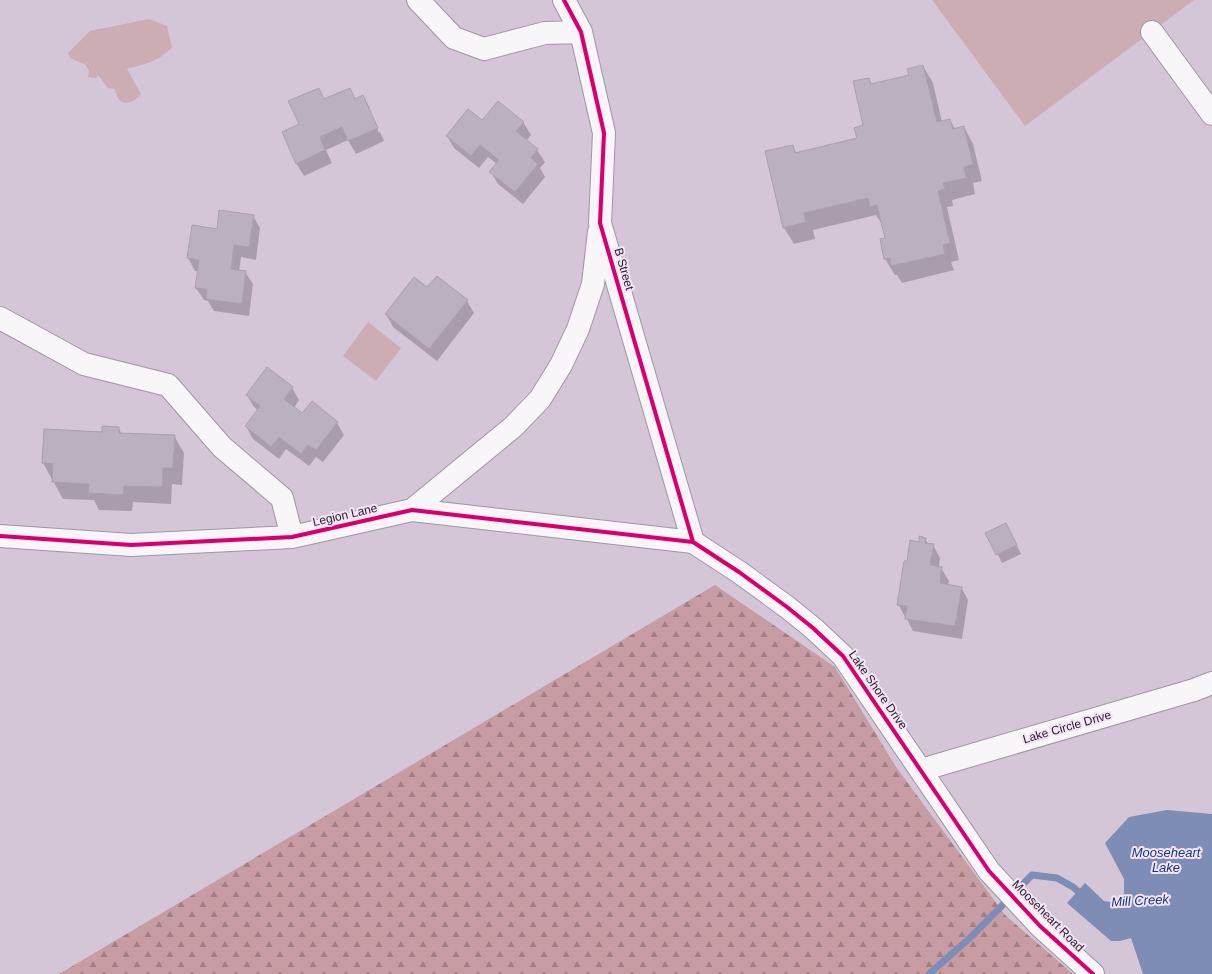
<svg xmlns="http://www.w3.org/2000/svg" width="1212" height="974" viewBox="0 0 1212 974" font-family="Arial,sans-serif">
<defs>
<pattern id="forest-firs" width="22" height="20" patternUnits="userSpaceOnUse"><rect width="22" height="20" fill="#c89ca3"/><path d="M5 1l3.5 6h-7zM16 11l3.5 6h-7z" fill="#a27e85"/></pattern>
</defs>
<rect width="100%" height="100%" fill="#d4c5d7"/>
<path fill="url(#forest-firs)" d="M715,585L835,667L896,767L1005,915L1073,974H59Z"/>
<path fill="#cdadb4" d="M932,0H1194L1025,126Z
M149,19L167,26L172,48L159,58L148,63L127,69L141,94C132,106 117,107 115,89L108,88L98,75L96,78L88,77L89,71L86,65L70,58L68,53L90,31Z
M368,322L401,348L376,381L343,356Z"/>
<path fill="#7e8db5" d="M1167,810L1212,814V974H1143L1131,938L1120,941H1111L1067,903L1085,883L1104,901L1117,903L1123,898L1124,893V879L1105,843L1129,817Z"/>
<path fill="#0003" d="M923,66L933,83L942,122L950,120L955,129L964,127L973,144L982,181L973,183L975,194L952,200L953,206L947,207L959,260L951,262L954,270L902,283L897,275H895L885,259L886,238L883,223H881L876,215L813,230L815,239L794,244L784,228L792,146L797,154L858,139L865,126L869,79L872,84L910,76Z
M319,89L325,100L349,89L355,99L363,96L370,108H368L379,133L380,132L384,141L356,154L348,140L326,150L332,163L304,176L296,163L300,125Z
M482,122H523L531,135L526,141L537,150L545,162L540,168L545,177L523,204L498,184L491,172L497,164L488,157L479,168L454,148L447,136Z
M253,216L260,228L256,260L241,257L239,271L245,272L253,284L249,316L214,311L208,301L204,300L196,288L199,271H195L188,258L218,230Z
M467,301L474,313L437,361L393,327L386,314Z
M292,388L299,400L294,408L303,415L337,423L344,435L323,462L316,457L309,466L286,449L279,459L253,439L246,426L258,410L254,407L247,395Z
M118,428L122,434L174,436L184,453L182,485L172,484L171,504L133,502L132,511L99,510L94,500L63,499L43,463L102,433Z
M1006,524L1021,554L1002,563L987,533Z
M925,539L929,545H933L940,558L939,568H941L949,581L948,585L961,587L968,600L962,639L913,631L906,617H905L898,604L907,562L920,543Z"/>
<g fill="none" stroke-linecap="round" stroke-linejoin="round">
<path stroke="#7e8db5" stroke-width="7" d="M929,974L972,936L1032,875L1057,878L1073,887L1084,897"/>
</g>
<path fill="#bab0bf" stroke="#aaa0af" d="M923,65L937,122L950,119L953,129L964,126L973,164L964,167L966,178L943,183L945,189L938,191L950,243L943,245L945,254L891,266L890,258L884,259L880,239L885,238L877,205L870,207L868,198L804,213L806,222L783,228L765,151L793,145L795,153L857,138L854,128L863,125L853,81L869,78L871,84L909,75L907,69Z
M319,88L324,99L350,88L355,99L363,95L378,128L348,141L342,127L320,137L325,150L296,164L282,132L299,124L288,101Z
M498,101L524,122L516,131L538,149L531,158L538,164L515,192L489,172L499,160L480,145L471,156L446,136L468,109L482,120Z
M219,210L254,215L249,247L234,245L231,269L246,271L242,304L206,299L207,289L195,288L199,260L187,258L192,225L217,229Z
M437,276L468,300L429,349L385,314L414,277L427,287Z
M267,367L293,387L284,399L302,413L312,401L338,422L316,450L308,445L301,454L279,437L271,447L245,426L260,406L246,395Z
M102,426L119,427V433L175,435L173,468H163L162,487L124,486L123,495L88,493L89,484L52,482L53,464L42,463L44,429L102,432Z
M1006,523L1017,545L996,555L985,533Z
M919,536L926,538L925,543L934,544L930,565L942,567L940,583L962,587L955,626L905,619L907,606L897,605L904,561H907L910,540L919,542Z"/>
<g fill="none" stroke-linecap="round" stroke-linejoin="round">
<g stroke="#a195a3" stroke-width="24">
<path id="minor" d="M418,0L454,38L484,49L545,33L581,32
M564,0L581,32L604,133L600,223L693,542
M1152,32L1212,114
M0,318L84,364L168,385L222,447L282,498L292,537
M412,510L513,427L540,399L561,365L578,329L593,284L599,232
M0,536L131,545L292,537L412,510L693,542L739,572L787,607L813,628L843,656L989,871L1040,926L1093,974
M921,770L1194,690L1212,683"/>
</g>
<use href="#minor" stroke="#f9f6f9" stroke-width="22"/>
<g stroke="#f3e4f5" stroke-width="6">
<path id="cycleway" d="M564,0L581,32L604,133L600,223L693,542
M0,536L131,545L292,537L412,510L693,542L739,572L787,607L813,628L843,656L989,871L1040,926L1093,974"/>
</g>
<use href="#cycleway" stroke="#d6006c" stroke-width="4"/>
</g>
<g text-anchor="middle" stroke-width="4" stroke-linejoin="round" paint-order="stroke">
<g font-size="12" fill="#251b27" stroke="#f3e4f5">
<text transform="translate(624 269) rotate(74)" y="4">B Street</text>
<text transform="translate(345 515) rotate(-13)" y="4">Legion Lane</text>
<text transform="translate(878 690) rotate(55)" y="4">Lake Shore Drive</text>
<text transform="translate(1067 727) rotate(-16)" y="4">Lake Circle Drive</text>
<text transform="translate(1048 916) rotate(45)" y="4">Mooseheart Road</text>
</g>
<g font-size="13" font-style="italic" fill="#173776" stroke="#f3e4f5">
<text x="1166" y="857">Mooseheart<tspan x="1166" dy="15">Lake</tspan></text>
<text transform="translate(1140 900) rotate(-3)" y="5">Mill Creek</text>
</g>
</g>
</svg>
